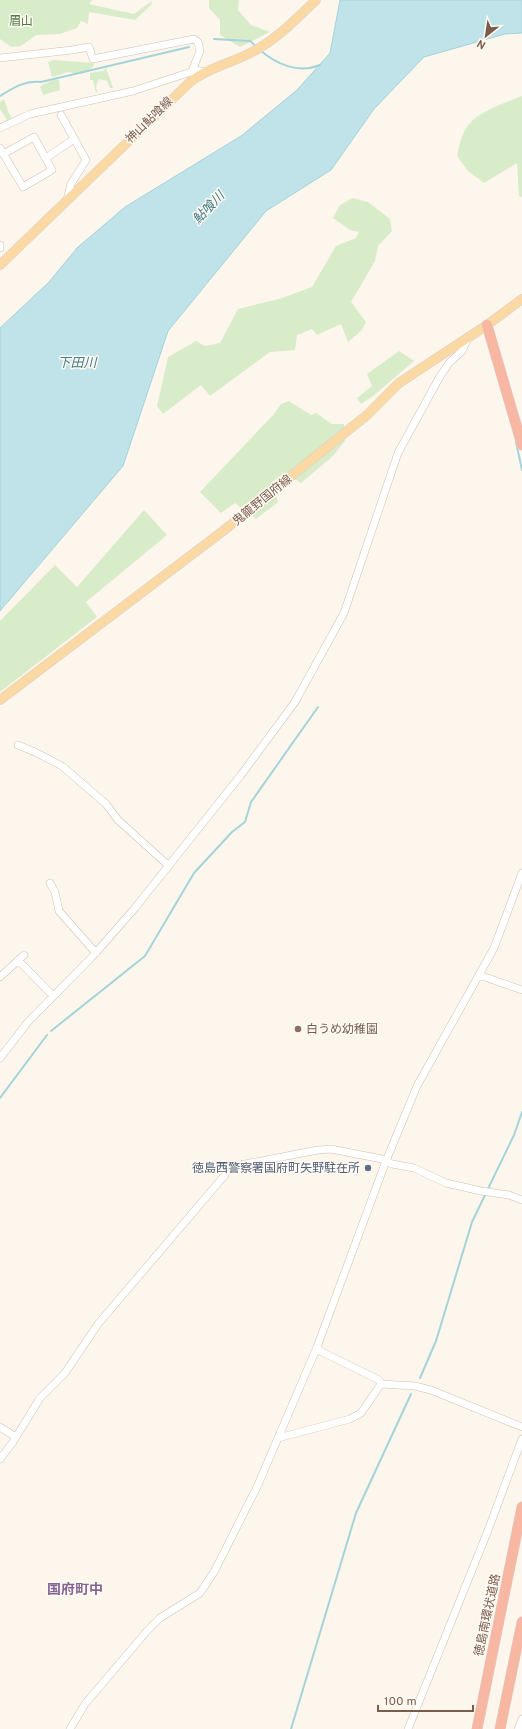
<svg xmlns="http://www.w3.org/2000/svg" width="522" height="1729" viewBox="0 0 522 1729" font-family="Overpass,'Noto Sans JP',sans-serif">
<rect width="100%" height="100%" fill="#fdf6ec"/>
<path fill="#d8ecc9" d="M0,0H92L89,4L134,14L152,1L151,5L135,20L89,12L88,24L81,21L77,28L60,34L36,35L21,46L11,47L0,39Z
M209,0H239L238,10L251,25L270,32L240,47L220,35V20L209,8Z
M53,60L94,63L93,67L84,73L77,74L68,72L52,77L48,62Z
M106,68L113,88H110L107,81L99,79L96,86L97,92L96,93L93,80H90V73L103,71Z
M56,79L59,80L60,90L43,95L40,86Z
M522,96V197L519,196L517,163L484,183L468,171L457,156C459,146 462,132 469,124C481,110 505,103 522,96Z
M4,99L9,114L12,117L7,120L0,109V102Z
M352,198L368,202L390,219L392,231L378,246L375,261L351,302L366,322L362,330L348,342L341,324L317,335L312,329L297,335L295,350L270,352L210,396L201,385L163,414L157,406L168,357L196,341L205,346L220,343L238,309L279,299L312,287L336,246L356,238L359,232L350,230L333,218L339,206Z
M399,351L414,361L373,396L361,404L357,398L372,386L367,374Z
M289,401L311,415L316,413L332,424H344L345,441L332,457L301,483L285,473L272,482L278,502L256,519L235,503L221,513L200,492L274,414L281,404Z
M144,510L167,535L86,602L97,617L0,692V621L55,565L77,587Z"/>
<path fill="#bfe3e8" stroke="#a5d3da" d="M340,0H522V33L505,34L424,57L374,109L331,170L266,211L168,331L123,466L0,611V328L49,282L77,248L125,207L241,136L297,90L330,53Z"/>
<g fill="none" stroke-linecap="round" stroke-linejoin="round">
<path stroke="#a5d3da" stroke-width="2" d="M214,39L250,41L257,47
M260,50C276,64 298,74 320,65
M0,96C13,88 25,80 41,82L189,47
M516,442L522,470
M51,1031L145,956L194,873L232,832L245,822L251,802L318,707
M0,1098L47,1035
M420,1378L436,1341L472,1222L514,1135L522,1112
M291,1729L356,1513L411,1394"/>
<g stroke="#d1beb0" stroke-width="8">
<path id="minor" d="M0,58L72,50L89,47L93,59L194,39L198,42L200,51L192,71
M61,115L86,160L71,184L67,200
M0,128L30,114L133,91L197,70L204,72
M0,148L23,187L52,170L34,137L3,154
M46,158L74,139
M0,245V248
M18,745L35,752L62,766L106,804L118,820L169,866
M50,883L55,892L59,911L96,953
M18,960L53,996
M479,975L522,990
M0,977L24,955
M0,1058L28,1022L92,957L135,908L241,775L295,702L344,613L398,453L439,378L449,363L462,351L468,338
M317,1347L322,1352L379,1380L381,1384
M0,1427L16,1437
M278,1438L350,1419L361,1413L381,1384L415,1386L431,1390L522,1427
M0,1459L13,1442L40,1398L65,1373L98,1324L225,1175L229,1167L318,1150L331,1149L382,1159L392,1164L414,1168L446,1183L481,1191L509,1195L522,1200
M70,1729L85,1704L147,1631L160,1618L200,1593L214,1572L257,1487L317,1347L386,1161L417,1086L494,948L522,873
M408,1729L487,1533L522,1439
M518,1729L522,1719"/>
</g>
<g stroke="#dad1cd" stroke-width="10">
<path id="major" d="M0,265L190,82C209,67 233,63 254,51C277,39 297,18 316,0
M0,700L223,531L367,415L399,383L487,325L522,299"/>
</g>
<g stroke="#dad1cd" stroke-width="11">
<path id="highway" d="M487,325L522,445
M477,1729L522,1507
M500,1729L522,1622"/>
</g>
<use href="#minor" stroke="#fff" stroke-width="7"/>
<use href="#major" stroke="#fbd9a5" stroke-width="9"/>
<use href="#highway" stroke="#f7b7a3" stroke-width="10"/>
</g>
<circle fill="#8d6e63" stroke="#fffaf3" stroke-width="1.5" cx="298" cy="1029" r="4"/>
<circle fill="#5c6f8a" stroke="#fffaf3" stroke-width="1.5" cx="368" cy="1168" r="4"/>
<g text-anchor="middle" stroke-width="3" stroke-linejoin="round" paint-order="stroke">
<g font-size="12" fill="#537a41" stroke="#fffaf3">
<text x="21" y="25">眉山</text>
</g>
<g font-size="12" fill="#7a5c4d" stroke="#fffaf3">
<text transform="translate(149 120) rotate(-44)" y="4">神山鮎喰線</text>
<text transform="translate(262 500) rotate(-39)" y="4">鬼籠野国府線</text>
<text transform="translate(487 1615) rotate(-78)" y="4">徳島南環状道路</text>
</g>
<g font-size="12" fill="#785e54" stroke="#fffaf3" text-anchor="start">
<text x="306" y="1033">白うめ幼稚園</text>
</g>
<g font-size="12" fill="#4e5e75" stroke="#fffaf3" text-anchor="end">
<text x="360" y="1172">徳島西警察署国府町矢野駐在所</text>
</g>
<g font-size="13" font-style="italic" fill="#437c86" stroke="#fffaf3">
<text transform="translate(208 207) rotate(-46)" y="5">鮎喰川</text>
<text x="77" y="367">下田川</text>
</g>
<g font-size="14" font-weight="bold" fill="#846695" stroke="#fffaf3">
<text x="75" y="1594">国府町中</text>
</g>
</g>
<g transform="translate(486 36) rotate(210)" stroke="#fffaf3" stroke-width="3" paint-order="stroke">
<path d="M0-3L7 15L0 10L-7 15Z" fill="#7a5c4d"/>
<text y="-6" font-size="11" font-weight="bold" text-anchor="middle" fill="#7a5c4d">N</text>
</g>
<path d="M378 1705v6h95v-6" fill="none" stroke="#7a5c4d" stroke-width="2"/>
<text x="384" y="1705" font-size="12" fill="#7a5c4d" stroke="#fffaf3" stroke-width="3" paint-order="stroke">100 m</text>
</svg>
